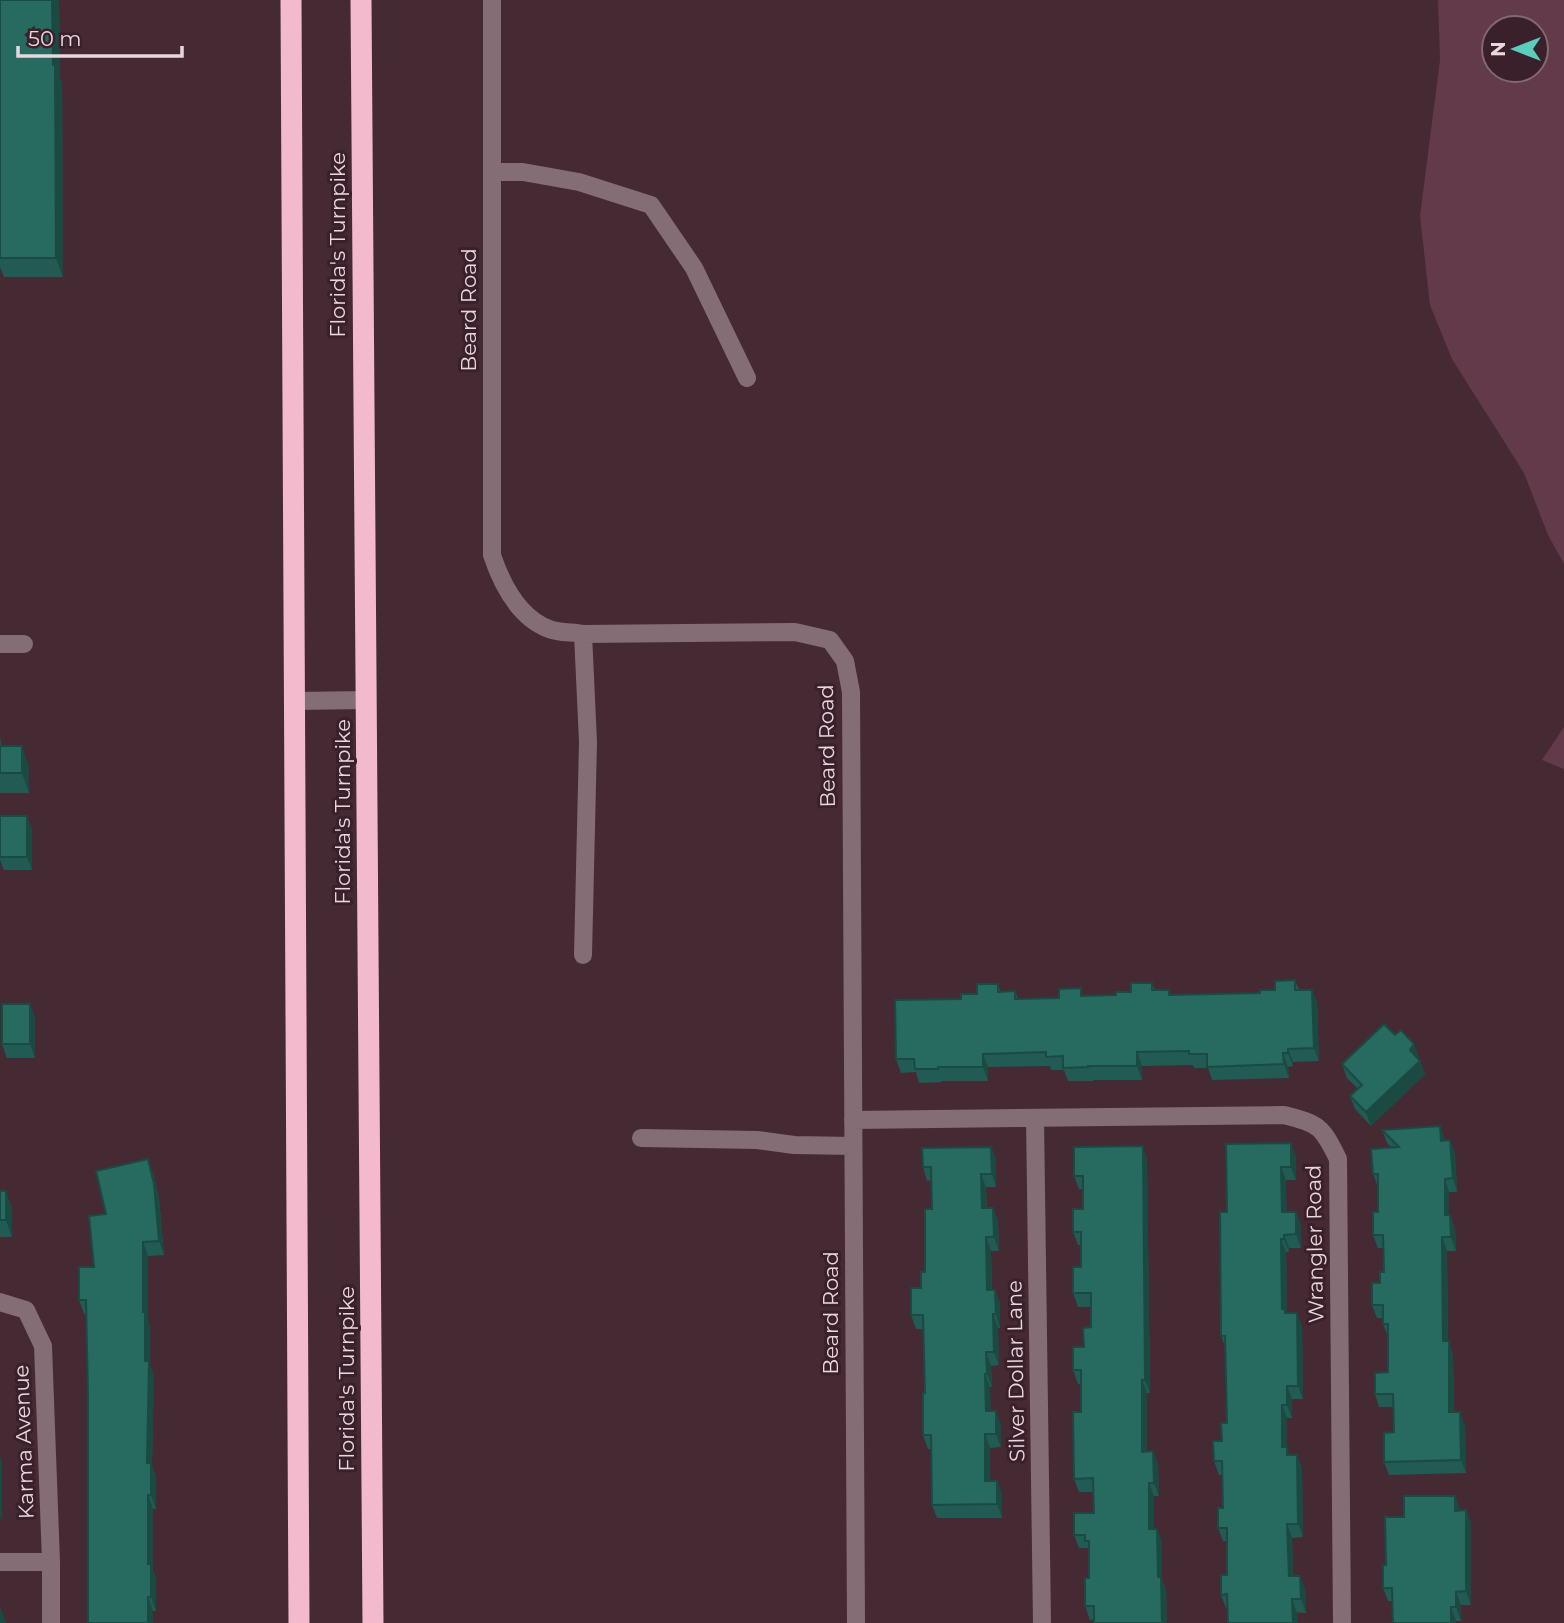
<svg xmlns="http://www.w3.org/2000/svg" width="1564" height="1623" viewBox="0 0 1564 1623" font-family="Montserrat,sans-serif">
<rect width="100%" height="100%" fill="#452a34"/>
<path fill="#633a4a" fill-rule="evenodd" d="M1438,0H1564V564L1548,535L1524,473L1452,359L1430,305L1420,216L1440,60ZM1536,28V70H1494V28Z
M1564,727V769L1542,760Z"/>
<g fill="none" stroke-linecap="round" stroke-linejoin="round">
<path stroke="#846d75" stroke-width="18" d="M492,0V555C502,585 518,617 549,629C559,633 573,632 583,634L795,632L830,640L845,661L851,692L856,1623
M492,172H523L579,182L651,205L694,268L747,378
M0,644H24
M295,701L367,700
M583,955L588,742L583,634
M1035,1118L1042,1623
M853,1120L1284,1115C1319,1124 1322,1126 1338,1159L1342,1623
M641,1138L757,1140L794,1145L853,1146
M0,1302L26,1310L43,1346L51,1562V1623
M0,1562H51"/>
<path stroke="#f3bace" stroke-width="21" d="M291,0L299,1623
M361,0L373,1623"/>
</g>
<path fill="#215b53" d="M0,0H59L60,79L62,84L63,277H4L0,267Z
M0,735L1,746L29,766V793H0Z
M0,816L32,829V870H4L0,860Z
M1295,980L1299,990H1312L1317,1003L1319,1061L1293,1062V1066L1288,1067L1289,1078L1212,1080L1208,1068H1194L1193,1065L1142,1066V1080H1093V1081H1068L1064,1070H1051L1050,1066L988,1067V1081H942V1082L919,1083L916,1072L901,1073L896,1059L961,999L998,984L1001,992L1015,991L1018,999L1059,998L1116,995L1131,992L1152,983L1155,990H1169L1171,995L1260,993L1275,990Z
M30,1004L35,1017V1058H7L2,1044Z
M1395,1035L1419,1057L1418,1059L1420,1061L1425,1074L1371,1126L1355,1109L1350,1096L1358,1089L1347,1078L1342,1064Z
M1382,1130L1445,1141L1450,1140L1455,1154L1457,1192H1449V1215H1450L1455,1229L1456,1251H1447L1448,1341L1453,1355L1454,1412L1465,1425L1466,1473L1389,1475L1384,1462L1394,1432L1393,1407H1379L1375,1394L1388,1372V1337L1383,1324V1318H1377L1372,1305L1384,1272V1248H1378L1373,1235L1378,1212V1187L1373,1174L1392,1148L1387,1143Z
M1226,1144L1296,1156V1180H1286V1212H1296L1301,1225V1248H1289V1252H1286L1287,1313L1302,1326L1303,1399H1292V1418H1287V1448L1289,1455H1297L1302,1468L1303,1537L1292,1538L1293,1576L1305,1589L1306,1613L1226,1608L1221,1595L1227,1575V1541H1223L1218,1528L1223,1508L1222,1475H1219L1214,1461L1227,1423L1226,1349L1221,1336L1227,1212Z
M1143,1146L1147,1160L1150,1393H1147V1451H1153L1158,1465L1159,1496H1154V1529H1157L1162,1542V1580L1166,1590L1167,1623H1094V1620H1090L1085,1606L1089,1578V1551L1088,1548H1079L1074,1535L1094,1513L1093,1492H1079L1074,1479L1081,1412V1384H1078L1073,1370L1091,1327V1307H1078L1073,1293L1081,1267V1245H1078L1073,1232L1083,1209V1189H1079L1074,1176Z
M991,1147L996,1160V1187H986L987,1208H993L998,1221L999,1251H991L992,1290L1000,1303V1328H998L999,1365L991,1366L992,1387H990V1411L1001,1424V1447L990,1448V1481H997L1002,1494V1518H937L932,1505L931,1449H928L923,1435L925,1393L924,1329H916L911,1315L921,1288L925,1272L932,1209V1180L927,1181L923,1167Z
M153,1173L159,1198L164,1255L148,1256V1320L150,1327V1366L154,1376L152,1465L156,1477V1509H153V1570L156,1578V1611H153V1623L86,1314H84L79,1300L94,1267L106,1214Z
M0,1191L12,1208V1237H0Z
M1455,1496L1460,1510H1466L1471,1524V1605H1461V1621H1456V1623H1393V1601H1388L1383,1588L1386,1565L1404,1517Z"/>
<path fill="#1b4a43" d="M52,0H59L60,79L62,84L63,277L56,258Z
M22,746L29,766V793L22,773Z
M27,816L32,829V870L27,857Z
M1312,990L1317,1003L1319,1061L1314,1048Z
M30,1004L35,1017V1058L30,1044Z
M1414,1044L1419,1057L1415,1064L1410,1050Z
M1288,1049L1293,1062V1066L1288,1053Z
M1137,1052L1142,1066V1080L1137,1066Z
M1283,1053L1288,1067L1289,1078L1284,1064Z
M983,1054L988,1067V1081L983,1067Z
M1420,1061L1425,1074L1371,1126L1366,1112Z
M1440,1126L1445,1139L1446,1154L1441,1141Z
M1450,1140L1455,1154L1457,1192L1453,1178Z
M1291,1143L1296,1156V1180L1291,1167Z
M1143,1146L1147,1160L1150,1393L1145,1380Z
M991,1147L996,1160V1187L992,1174Z
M148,1159L153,1173L159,1198L164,1255L159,1241Z
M1281,1167L1286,1180L1287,1225L1282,1212Z
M981,1174L986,1187L987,1221L982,1208Z
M1445,1179L1449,1192V1229L1445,1215Z
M6,1191L12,1208V1237L6,1220Z
M993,1208L998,1221L999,1251L994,1237Z
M1296,1212L1301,1225V1248L1296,1234Z
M1450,1215L1455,1229L1456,1251L1451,1237Z
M1284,1235L1289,1248V1252L1284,1239Z
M986,1237L991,1251L992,1303L987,1290Z
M1442,1237L1447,1251L1448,1355L1443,1341Z
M1281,1239L1286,1252L1287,1314L1282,1309Z
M143,1242L148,1256V1320L150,1327V1366L154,1376L152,1465L156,1477V1509L151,1495L147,1463L145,1361L143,1312Z
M995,1290L1000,1303V1328L996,1314Z
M1297,1313L1302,1326L1303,1399L1298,1386Z
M993,1314L998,1328L999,1365L994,1352Z
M1449,1341L1453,1355L1454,1425L1449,1412Z
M986,1352L991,1366L992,1387L987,1374Z
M985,1374L990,1387L991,1424L986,1411Z
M1142,1380L1147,1393V1465L1142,1452Z
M1287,1386L1292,1399V1418L1287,1405Z
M1282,1405L1287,1418V1448L1292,1461V1469L1282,1447Z
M996,1411L1001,1424V1447L996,1434Z
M1460,1412L1465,1425L1466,1473L1461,1460Z
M985,1434L990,1448V1494L985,1481Z
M1153,1451L1158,1465L1159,1496L1154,1483Z
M1297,1455L1302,1468L1303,1537L1298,1524Z
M0,1456L2,1461V1521L0,1516Z
M997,1481L1002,1494V1518L997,1504Z
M1149,1483L1154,1496V1542L1149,1529Z
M148,1495L153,1509V1570L156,1578V1611L151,1597L148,1564Z
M1455,1496L1460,1509V1524L1455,1511Z
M1466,1510L1471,1524V1605L1466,1591Z
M1287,1524L1292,1538L1294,1590L1289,1576Z
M1157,1529L1162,1542V1580L1166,1590L1167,1623H1162L1158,1577Z
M1300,1576L1305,1589L1306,1613L1301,1599Z
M1456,1592L1461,1605V1621L1456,1607Z
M148,1597L153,1611V1623H148Z
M1292,1599L1297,1613L1298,1623H1293Z
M0,1606L6,1623H0Z
M1451,1607L1456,1621V1623H1451Z"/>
<path fill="#266a60" stroke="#1b4a43" stroke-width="2" d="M0,0H52L53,65H55L56,258H0Z
M0,746H22V773H0Z
M0,816H27V857H0Z
M1295,980V990H1312L1314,1048L1288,1049V1053H1283L1284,1064L1207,1067V1054H1189V1051L1137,1052V1066H1088V1067L1063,1068V1056L1046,1057V1052L983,1054V1067H938V1069H915L914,1059H896L895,1000L961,999V994H977V984H998V992L1015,991V999L1059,998V989L1081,988V996L1116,995V992H1131V983H1152V990H1169V995L1260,993V990H1275V981Z
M2,1004H30V1044H2Z
M1384,1024L1395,1035L1401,1030L1414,1044L1410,1050L1420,1061L1366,1112L1350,1096L1362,1085L1342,1064Z
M1440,1126L1441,1141L1450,1140L1453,1178L1445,1179V1215H1450L1451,1237H1442L1443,1341H1449V1412H1460L1461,1460L1384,1462V1433L1394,1432L1393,1394H1375V1373L1388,1372V1324H1383V1305H1372V1283H1380V1272H1384L1383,1235H1373V1212H1378V1174H1373L1371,1149L1399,1147L1382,1130Z
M1291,1143V1167H1281L1282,1212H1296V1234L1284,1235V1239H1281L1282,1309H1285V1313H1297L1298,1386H1287V1405H1282V1447H1287V1455H1297L1298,1524H1287L1289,1576H1300L1301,1599H1292L1293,1623H1228L1227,1594L1221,1595V1575H1227V1528H1218V1508H1223L1222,1461H1214L1213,1441H1222L1221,1423H1227L1225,1336H1221L1220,1212H1227L1226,1144Z
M1143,1146L1145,1380H1142V1452L1153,1451L1154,1483H1149V1529H1157L1158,1577H1161L1162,1623H1094V1606H1085V1578H1089V1541H1085V1535H1074V1513H1094L1093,1478L1074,1479L1073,1412H1081V1370H1073V1347H1084L1083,1328L1091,1327V1293H1073V1267H1081V1232H1073V1209H1083V1176H1074V1147Z
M991,1147L992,1174H981L982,1208H993L994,1237H986L987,1290H995L996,1314H993L994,1352H986L987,1374H985L986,1411H996V1434H985V1481H997V1504L932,1505L931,1435H923V1393H925L923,1315H911V1288H921V1272H925V1209H932L931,1167H923L922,1148Z
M148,1159L154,1184L159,1241L143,1242V1312H145V1361H149L147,1463H151V1495H148V1564H151V1597H148V1623H88V1395L86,1300H79V1267H94L89,1216L106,1214L96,1171Z
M0,1191H6V1220H0Z
M1404,1496H1455V1511L1466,1510V1591L1456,1592V1607H1451V1623H1393L1392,1588H1383V1565H1386L1385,1517H1404Z"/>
<g text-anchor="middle" stroke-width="6" stroke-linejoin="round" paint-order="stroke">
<g font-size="21" fill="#e9d7dd" stroke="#3a202a">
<text transform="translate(338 245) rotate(-90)" y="7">Florida's Turnpike</text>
<text transform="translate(469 310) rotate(-90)" y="7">Beard Road</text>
<text transform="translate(827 746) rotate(-91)" y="7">Beard Road</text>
<text transform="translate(343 812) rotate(-90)" y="7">Florida's Turnpike</text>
<text transform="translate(1315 1244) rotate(-91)" y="7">Wrangler Road</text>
<text transform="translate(831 1313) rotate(-90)" y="7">Beard Road</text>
<text transform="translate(1016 1371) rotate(-91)" y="7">Silver Dollar Lane</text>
<text transform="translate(347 1379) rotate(-90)" y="7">Florida's Turnpike</text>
<text transform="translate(24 1442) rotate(-92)" y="7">Karma Avenue</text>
</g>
</g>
<g transform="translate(1515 49) rotate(270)"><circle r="33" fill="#3a202a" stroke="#806972" stroke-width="2"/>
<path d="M0-5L12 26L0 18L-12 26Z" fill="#5acebd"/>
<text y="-10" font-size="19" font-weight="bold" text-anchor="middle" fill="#e9d7dd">N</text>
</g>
<path d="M18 46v10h164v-10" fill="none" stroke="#e9d7dd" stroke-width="3.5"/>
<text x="28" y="46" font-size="21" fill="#e9d7dd" stroke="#3a202a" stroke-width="5" paint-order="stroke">50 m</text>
</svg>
